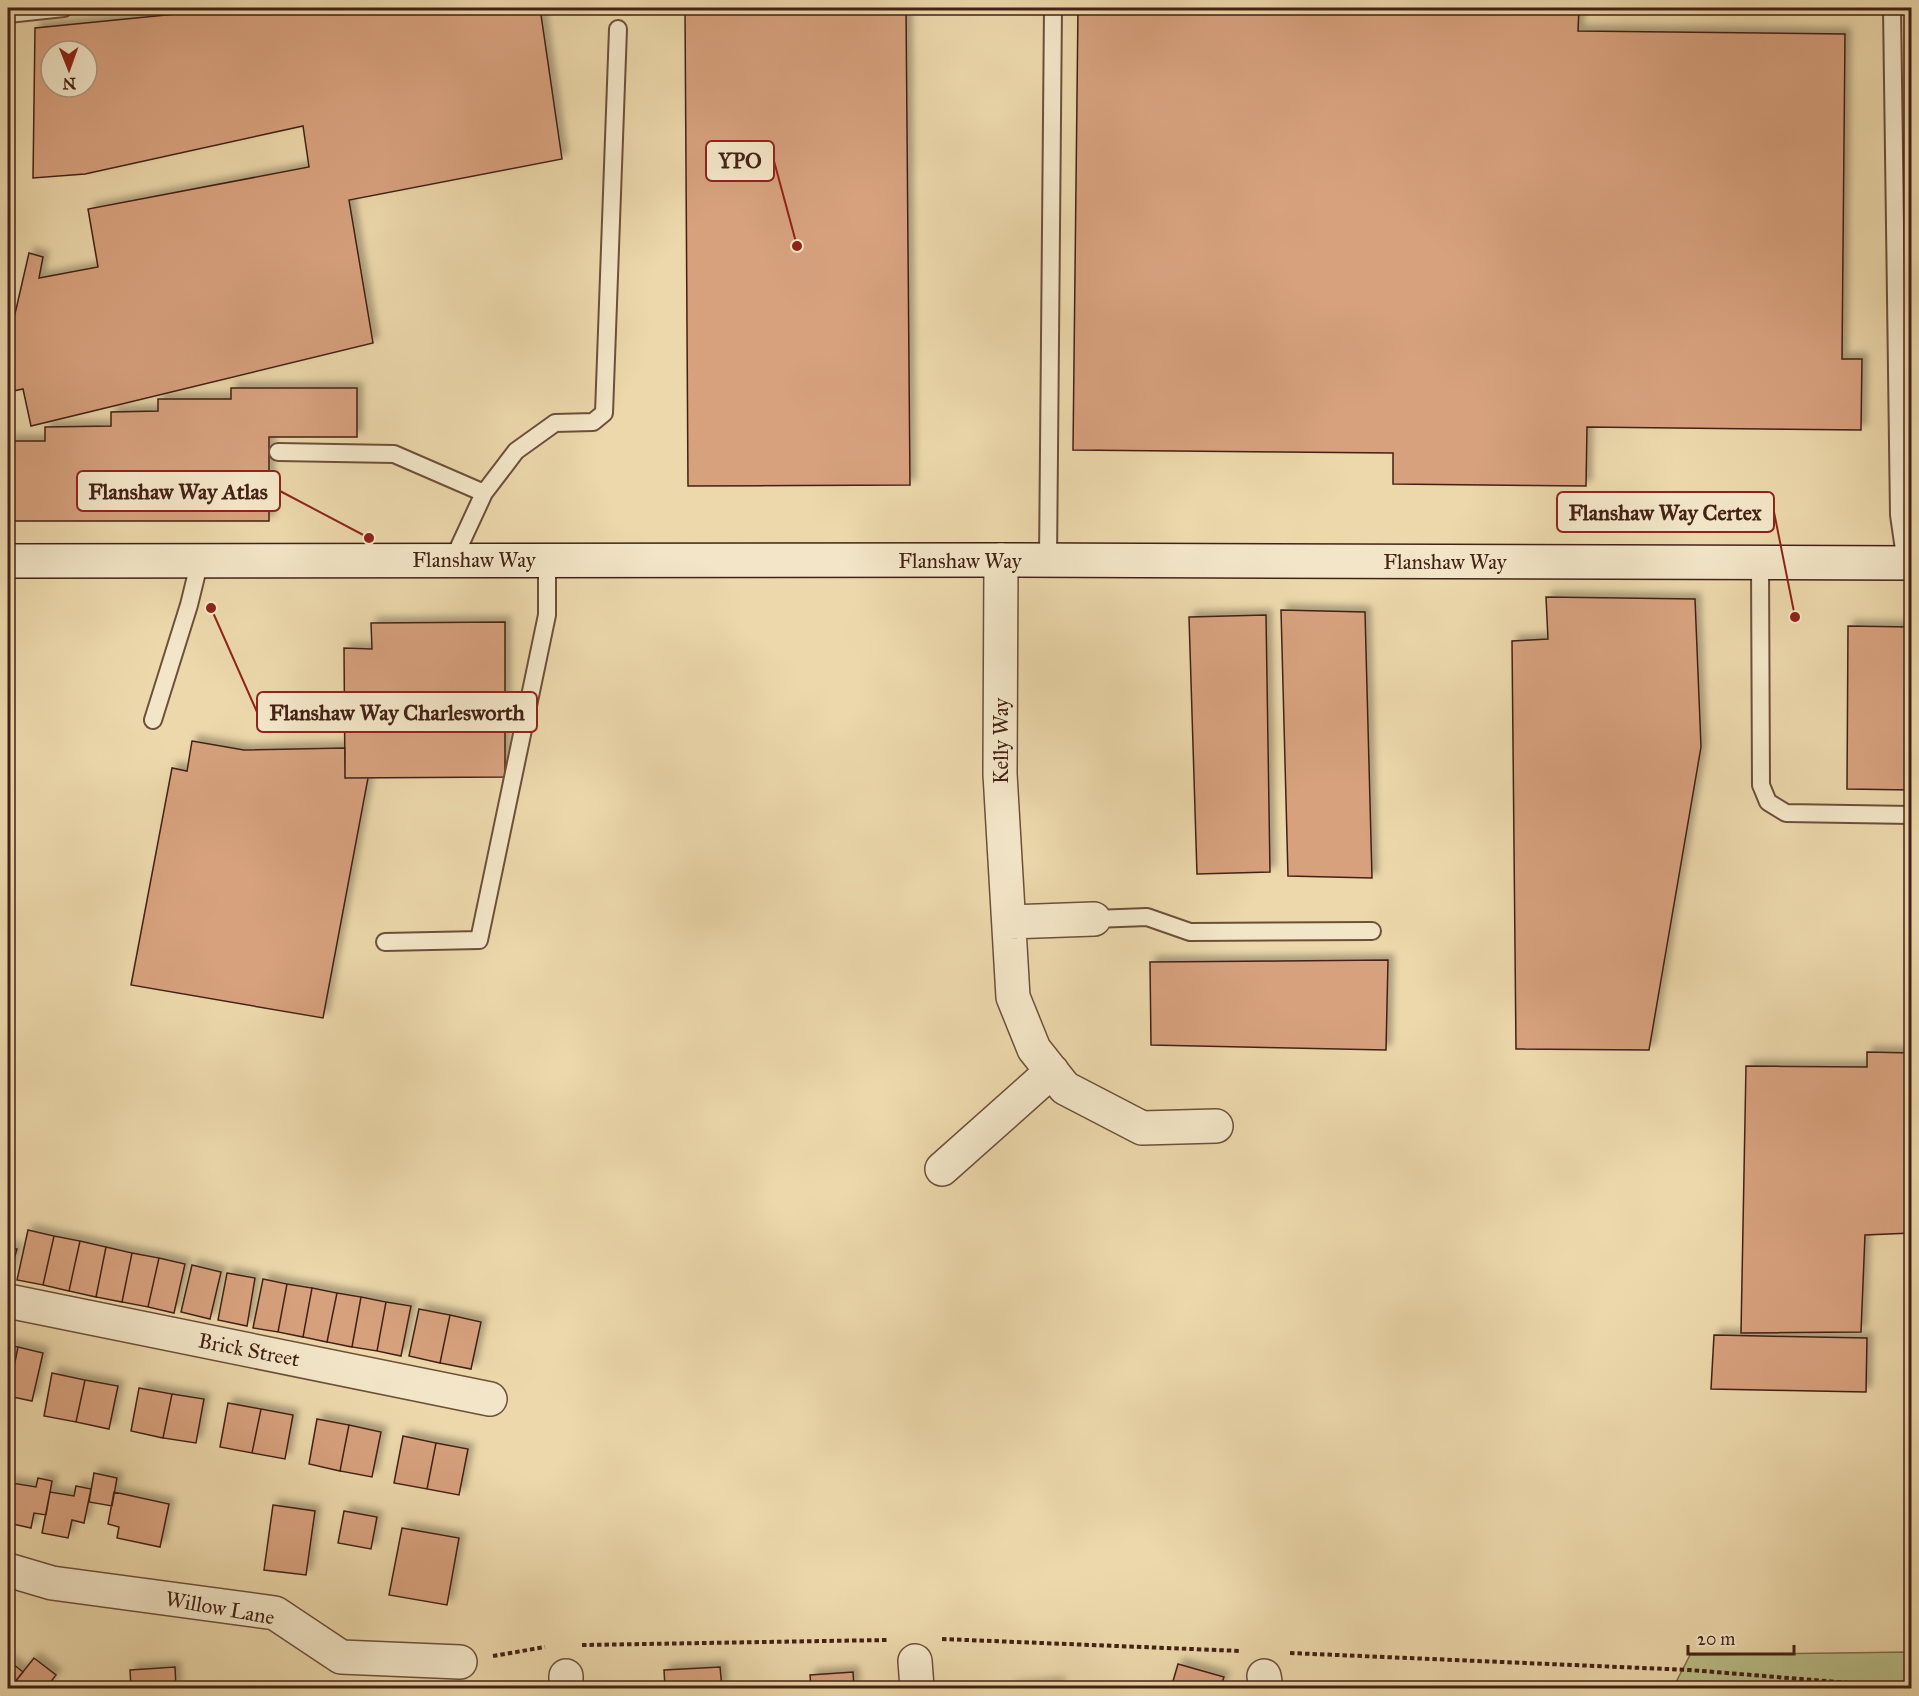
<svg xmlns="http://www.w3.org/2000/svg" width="1919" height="1696" viewBox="0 0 1919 1696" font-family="'IM FELL Great Primer',serif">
<defs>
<filter id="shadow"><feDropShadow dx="5.5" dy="-5.5" stdDeviation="3" flood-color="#0004"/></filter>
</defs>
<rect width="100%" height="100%" fill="#ecd8ab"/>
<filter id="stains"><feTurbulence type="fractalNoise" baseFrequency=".00333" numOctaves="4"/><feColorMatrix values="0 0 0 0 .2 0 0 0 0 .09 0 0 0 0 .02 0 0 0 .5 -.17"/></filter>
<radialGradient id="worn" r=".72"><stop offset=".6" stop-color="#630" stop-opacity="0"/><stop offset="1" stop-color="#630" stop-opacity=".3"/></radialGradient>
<path fill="#b9be88" stroke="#7e704e" stroke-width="1.5" d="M1911,1652V1688H1673L1690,1655Z"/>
<path fill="#d7a17e" stroke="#432115" stroke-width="1.5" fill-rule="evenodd" filter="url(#shadow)" d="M237,8H540L562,159L349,200L373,343L31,426L23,389L8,392V344L29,253L43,257L39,278L98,267L88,209L309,167L303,126L85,174L33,178L35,28ZM51,51H87V87H51Z
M685,8H906L910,485L688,486Z
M1078,8H1579L1578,31L1845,34L1842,359H1862L1861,430L1587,427L1586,486L1393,484V453L1073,450Z
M231,388H357V437H269V521H8V441H45V427L111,426V412L158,411V399H231Z
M1546,597L1695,599L1701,747L1649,1050L1516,1049L1512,641L1548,639Z
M1281,610L1365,612L1372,878L1288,876Z
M1266,615L1270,872L1197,874L1189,617Z
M505,622V777L345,778L344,648L372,649L371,623Z
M1848,626L1912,627V790L1847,789Z
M192,741L244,750L345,748V778H368L323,1018L131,985L172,768L187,771Z
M1388,960L1386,1050L1151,1045L1150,962Z
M1867,1052L1912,1053V1233L1865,1235L1861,1332L1741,1333L1746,1066L1867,1067Z
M28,1230L54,1236L43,1285L17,1280Z
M54,1236L80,1241L69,1291L43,1285Z
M80,1241L106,1247L96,1297L69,1291Z
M8,1247L17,1249L9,1276L8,1275Z
M106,1247L132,1253L122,1302L96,1297Z
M132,1253L159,1258L148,1307L122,1302Z
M159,1258L185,1264L174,1313L148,1307Z
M192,1265L221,1272L210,1319L181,1312Z
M227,1273L255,1278L247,1326L218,1320Z
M263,1279L287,1284L278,1332L253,1328Z
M287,1284L312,1288L303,1337L278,1332Z
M312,1288L337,1293L327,1342L303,1337Z
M337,1293L361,1297L352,1347L327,1342Z
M361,1297L386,1302L377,1351L352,1347Z
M386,1302L411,1306L401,1356L377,1351Z
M419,1309L450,1315L440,1363L409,1356Z
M450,1315L481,1322L471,1369L440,1363Z
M1714,1335L1867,1338L1866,1392L1711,1389Z
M8,1345L18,1347L8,1395Z
M18,1347L43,1353L32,1401L8,1396Z
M52,1373L85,1380L76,1422L44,1416Z
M85,1380L118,1386L109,1429L76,1422Z
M139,1388L172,1394L163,1438L131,1431Z
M172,1394L204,1399L196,1443L163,1438Z
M228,1403L261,1409L252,1453L220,1447Z
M261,1409L293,1415L285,1459L252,1453Z
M317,1419L349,1425L340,1471L309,1464Z
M349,1425L381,1432L372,1477L340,1471Z
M403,1436L436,1443L427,1489L394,1483Z
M436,1443L468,1449L459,1495L427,1489Z
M94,1473L117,1478L112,1506L89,1502Z
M38,1478L52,1481L46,1515L34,1513L31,1528L8,1523V1506L12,1483L36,1487Z
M8,1482L12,1483L8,1506Z
M76,1486L91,1489L84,1523L72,1520L68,1538L42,1533L50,1492L74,1496Z
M114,1492L169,1504L160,1547L117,1538L119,1527L108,1524Z
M273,1505L315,1511L306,1575L264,1570Z
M344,1511L377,1517L371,1549L338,1543Z
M402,1528L459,1538L447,1605L389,1595Z
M34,1658L56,1675L46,1688H10Z
M8,1660L23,1672L10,1688H8Z
M1178,1664L1224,1677L1220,1688H1171Z
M175,1667L176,1688H131L130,1670Z
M720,1667L722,1688H665L664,1670Z
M853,1672L854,1688H811L810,1675Z
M1059,1683V1688H1010V1687Z"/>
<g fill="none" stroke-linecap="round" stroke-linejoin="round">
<g stroke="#6d4f3a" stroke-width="20">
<path id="lane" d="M1892,8L1899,515L1906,563
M8,14L64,8
M278,452L394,454L484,493
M453,560L484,493L516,451L555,423L593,422L604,413L618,29
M1048,561L1053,8
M1760,563L1761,785L1768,802L1786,813L1912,815
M153,720L189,605L200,560
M1094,919L1147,917L1190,932L1372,931
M385,942L479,940L547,615V560"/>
</g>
<g stroke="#6d4f3a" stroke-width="36">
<path id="street" d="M1001,560L1000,774L1013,997L1034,1049L1065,1088L1142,1128L1216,1126
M1009,922L1094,919
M942,1169L1052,1071
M8,1301L490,1399
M8,1570L52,1583L275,1613L341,1657L460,1662
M915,1661L917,1688
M1264,1676L1266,1688
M566,1688V1676"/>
</g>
<g stroke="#432115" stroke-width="36">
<path id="secondary" d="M8,561L1001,560L1912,563"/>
</g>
<path stroke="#432115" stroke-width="4" stroke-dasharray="4.5 3" stroke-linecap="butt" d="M942,1639L1241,1651
M582,1645L887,1640
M1290,1653L1690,1670L1875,1685
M493,1656L545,1647
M1865,1688L1875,1685L1912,1686"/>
<use href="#lane" stroke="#f3e6c8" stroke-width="16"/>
<use href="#street" stroke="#f3e6c8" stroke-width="33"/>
<use href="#secondary" stroke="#f3e6c8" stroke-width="33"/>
</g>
<g text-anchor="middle" stroke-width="4.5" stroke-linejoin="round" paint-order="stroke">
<g font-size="21" fill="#432115" stroke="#f3e6c8">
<text x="474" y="567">Flanshaw Way</text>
<text x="960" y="568">Flanshaw Way</text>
<text x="1445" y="569">Flanshaw Way</text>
<text transform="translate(1001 741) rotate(-90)" y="7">Kelly Way</text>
<text transform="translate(249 1350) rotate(11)" y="7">Brick Street</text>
<text transform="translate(220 1608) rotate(10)" y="7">Willow Lane</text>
</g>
</g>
<path fill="none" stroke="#8f2418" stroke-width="2" d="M797 246L774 161M369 538L280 491M1795 617L1774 512M211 608L257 712"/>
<g fill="#8f2418" stroke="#f3e6c8" stroke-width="2">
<circle cx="797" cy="246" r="6"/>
<circle cx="369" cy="538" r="6"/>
<circle cx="1795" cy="617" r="6"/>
<circle cx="211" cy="608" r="6"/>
</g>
<g fill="#f3e6c8" stroke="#8f2418" stroke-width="2">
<rect x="706" y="141" width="68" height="40" rx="6"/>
<rect x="77" y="471" width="203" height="40" rx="6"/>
<rect x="1557" y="492" width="217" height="40" rx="6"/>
<rect x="257" y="692" width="280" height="40" rx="6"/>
</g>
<g font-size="22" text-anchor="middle" font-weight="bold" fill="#432115">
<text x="740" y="168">YPO</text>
<text x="178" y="499">Flanshaw Way Atlas</text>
<text x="1665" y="520">Flanshaw Way Certex</text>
<text x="397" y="720">Flanshaw Way Charlesworth</text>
</g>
<rect width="1919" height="1696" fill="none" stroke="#ecd8ab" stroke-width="30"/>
<rect x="9" y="9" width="1901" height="1678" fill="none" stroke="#432115" stroke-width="3"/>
<rect x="15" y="15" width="1889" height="1666" fill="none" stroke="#432115" stroke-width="1.5"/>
<g transform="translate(69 69) rotate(179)"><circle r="28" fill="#f3e6c8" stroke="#ad9780" stroke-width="1.5"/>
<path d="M0-4.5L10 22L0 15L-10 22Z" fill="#8f2418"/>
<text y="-9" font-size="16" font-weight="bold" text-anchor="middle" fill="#432115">N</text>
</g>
<path d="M1688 1645v9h106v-9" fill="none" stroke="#432115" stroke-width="3"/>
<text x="1697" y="1645" font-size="18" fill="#432115" stroke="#f3e6c8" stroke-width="4.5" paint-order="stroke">20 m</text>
<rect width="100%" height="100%" filter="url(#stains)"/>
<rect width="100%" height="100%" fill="url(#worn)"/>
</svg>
